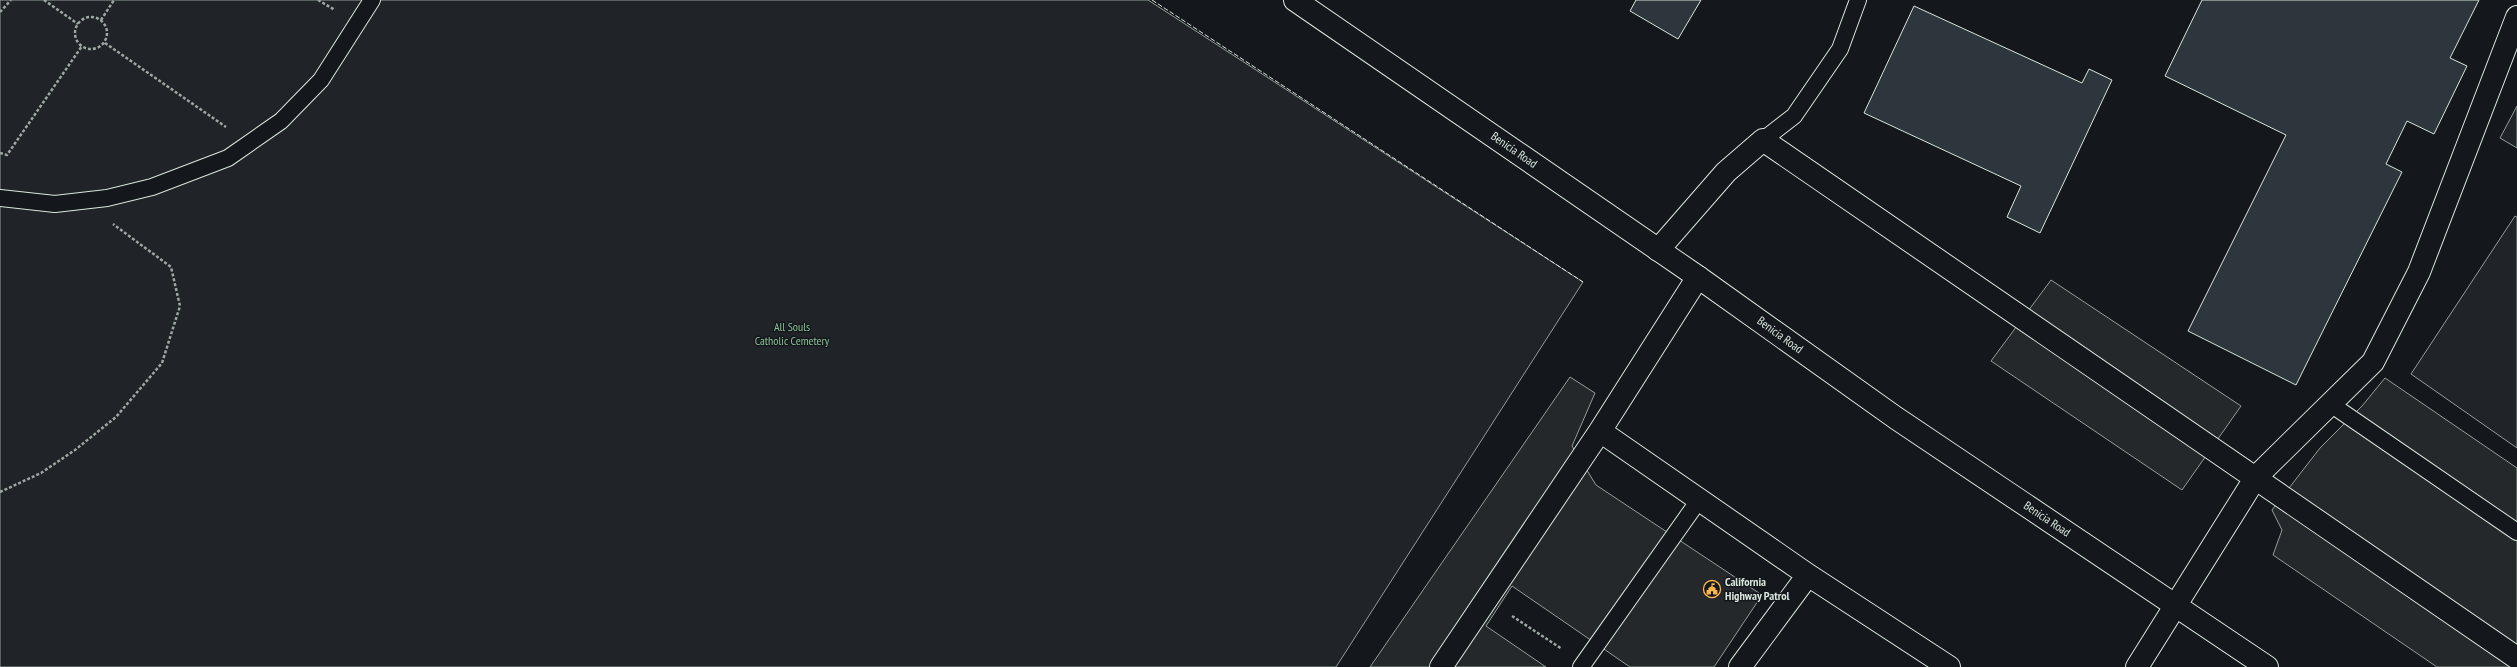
<svg xmlns="http://www.w3.org/2000/svg" width="2517" height="667" viewBox="0 0 2517 667" font-family="'PT Sans Narrow',sans-serif">
<rect width="100%" height="100%" fill="#14181c"/>
<path fill="#202428" stroke="#939e99" d="M0,0H1148L1583,282L1336,667H0Z
M2517,106V148L2500,138Z
M2515,216L2517,217V448L2411,374Z"/>
<path fill="#24282b" stroke="#939e99" d="M2051,280L2241,406L2182,490L1991,361Z
M1570,377L1595,393L1572,446L1596,485L1762,595L1714,667H1630L1512,586L1486,626L1546,667H1370Z
M2385,378L2517,468V667H2437L2273,555L2282,530L2272,510L2320,448L2362,406Z"/>
<path fill="#2c363c" stroke="#d8e6dc" d="M1636,0H1701L1678,39L1630,11Z
M2202,0H2479L2450,58L2467,66L2434,134L2407,121L2386,164L2402,172L2296,385L2188,331L2286,135L2165,76Z
M1914,6L2082,83L2089,69L2112,80L2040,233L2007,217L2021,186L1864,113Z"/>
<g fill="none" stroke-linecap="round" stroke-linejoin="round">
<g stroke="#d8e6dc" stroke-width="18">
<path id="service" d="M1763,140L1794,116L1840,49L1858,0
M0,198L55,204L107,198L152,187L228,158L281,121L321,80L372,0
M2332,405L2517,532
M1581,667L1699,500"/>
</g>
<g stroke="#d8e6dc" stroke-width="24">
<path id="minor" d="M1658,250L1726,172L1763,140L2517,658
M1600,431L1808,575L1949,667
M1441,667L1600,431L1698,277
M1740,667L1808,575
M2137,667L2256,477L2373,362L2419,272L2517,17"/>
</g>
<g stroke="#d8e6dc" stroke-width="24">
<path id="secondary" d="M1295,0L1698,277L1896,418L2267,667"/>
</g>
<path stroke="#9da8a2" stroke-width="2.5" stroke-dasharray="3 2" stroke-linecap="butt" d="M44,0L78,24
M318,0L335,10
M0,12L11,0
M75 33a16 16 0 1 1 32 0a16 16 0 1 1-32 0Z
M101,20L114,0
M105,43L226,127
M0,153L7,155L82,46
M0,492L41,473L75,450L116,417L162,363L180,306L171,267L113,224
M1512,616L1562,649"/>
<use href="#service" stroke="#14181c" stroke-width="16"/>
<use href="#minor" stroke="#14181c" stroke-width="22"/>
<use href="#secondary" stroke="#14181c" stroke-width="22"/>
<path stroke="#d8e6dc" stroke-width="1" stroke-dasharray="5 2" stroke-linecap="butt" d="M1152,0L1583,282"/>
</g>
<defs>
<g id="civic-ring" transform="scale(0.9)"><circle r="9.5" fill="#14181c" stroke="#ffb74d" stroke-width="1.5"/><path d="M-.6-6.5H3V-4.5H.6V-3L4-1V1h2V6H-6V1h2V-1L-.6-3ZM-1.2 2.5V6h2.4V2.5Z" fill="#ffb74d"/></g>
</defs>
<g fill-rule="evenodd">
<use href="#civic-ring" x="1712" y="589"/>
</g>
<g text-anchor="middle" stroke-width="3" stroke-linejoin="round" paint-order="stroke">
<g font-size="12" fill="#d8e6dc" stroke="#14181c">
<text transform="translate(1514 150) rotate(35)" y="4">Benicia Road</text>
<text transform="translate(1780 335) rotate(36)" y="4">Benicia Road</text>
<text transform="translate(2047 519) rotate(34)" y="4">Benicia Road</text>
</g>
<g font-size="12" fill="#8ac095" stroke="#14181c">
<text x="792" y="331">All Souls<tspan x="792" dy="14">Catholic Cemetery</tspan></text>
</g>
<g font-size="12" font-weight="bold" fill="#d8e6dc" stroke="#14181c" text-anchor="start">
<text x="1725" y="586">California<tspan x="1725" dy="14">Highway Patrol</tspan></text>
</g>
</g>
</svg>
